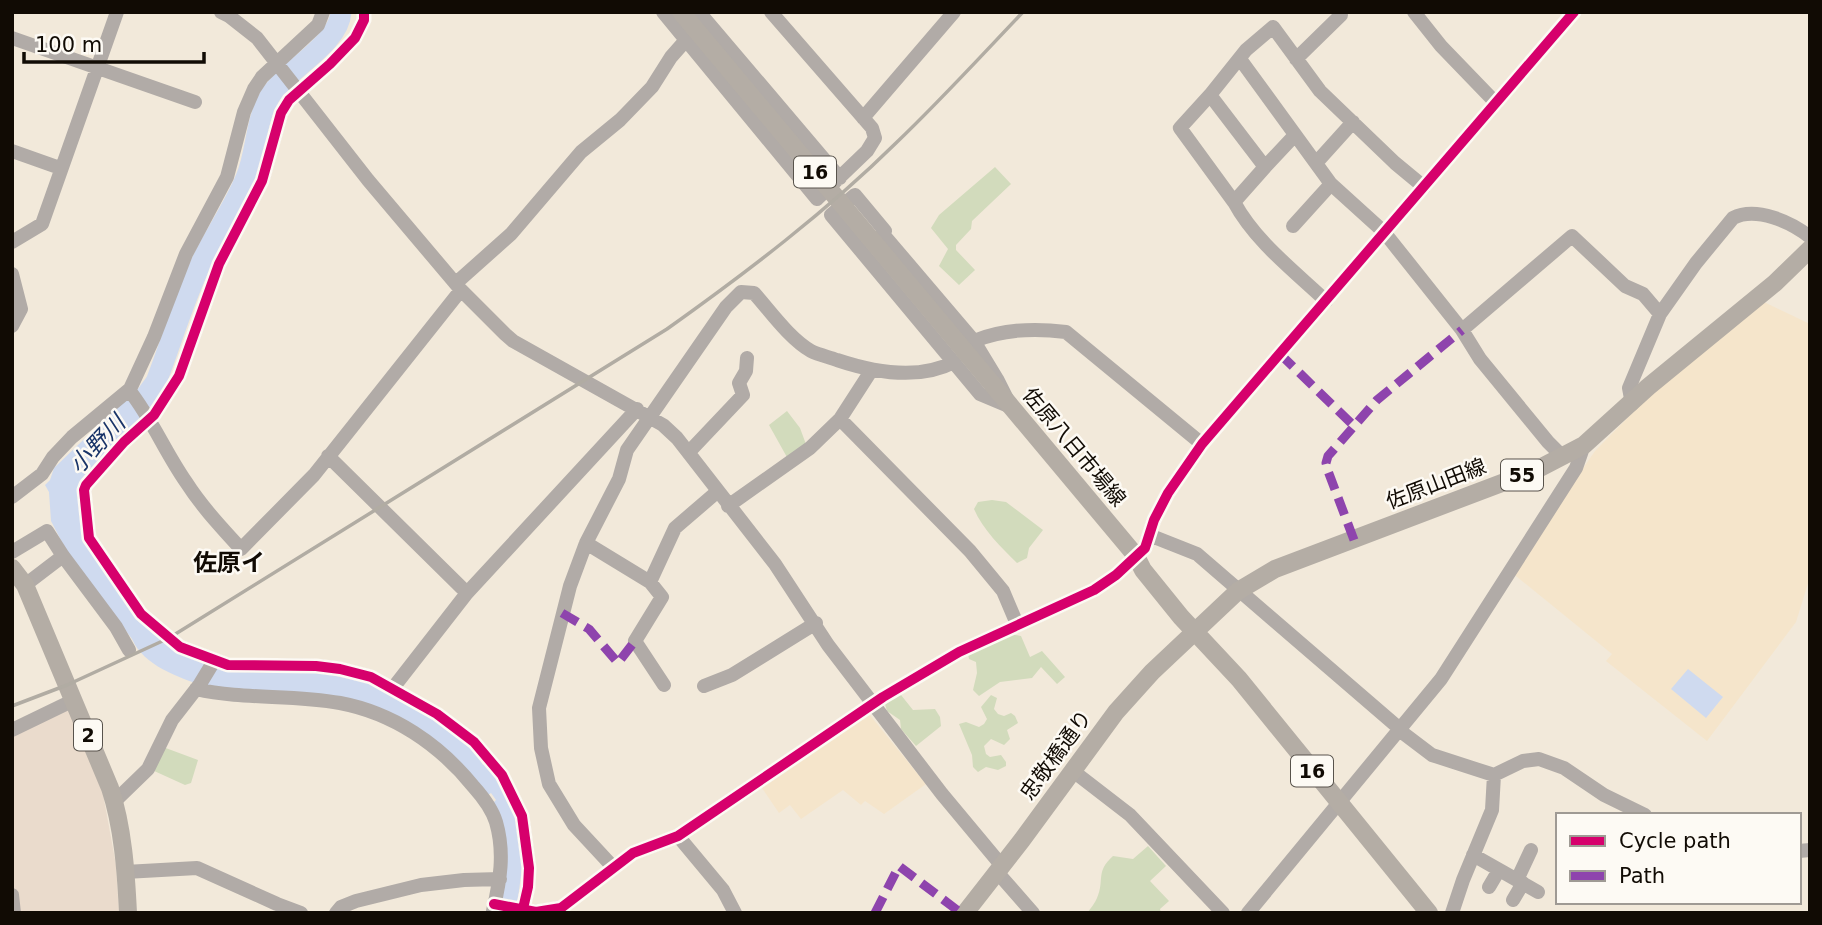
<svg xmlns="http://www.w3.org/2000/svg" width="1822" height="925" viewBox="0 0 1822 925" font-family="'DejaVu Sans','Noto Sans JP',sans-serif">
<rect width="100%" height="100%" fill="#f2e9da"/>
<path fill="#eadbcc" d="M69,709L103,794L116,865L119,913H12V734Z"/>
<path fill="#f5e5cb" d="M1762,301L1810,324V577L1796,622L1707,741L1606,661L1612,654L1511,572L1595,451L1656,389Z
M869,714L926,784L884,814L865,801L861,805L843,790L801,819L790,805L779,813L762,788Z"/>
<path fill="#d2dbbc" d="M995,167L1011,184L972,221L971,229L956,245V250L975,270L959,285L939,266L948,249L931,228L939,215Z
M787,411L800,428L807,447L788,459L769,425Z
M992,500L1006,502L1043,530L1029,548L1027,558L1017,563C1001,547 983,530 974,509L978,502Z
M1010,634L1021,636L1030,657L1042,651L1065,677L1057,684L1041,667L1032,678L1000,682L979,696L973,690L977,673L976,662L969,659L968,653Z
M901,695L913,710L935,709L940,717L941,726L916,746L901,729L900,720L887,711L885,704L895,696Z
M991,695L997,698L994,709L998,714L1004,716L1011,713L1015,716L1018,723L1007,730L1010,739L1004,745L991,739L984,746L986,754L990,757L1001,755L1006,762V766L998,770L986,767L978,772L973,767L972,755L959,724L966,722L979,727L984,724L987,719L981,707Z
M163,747L198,760L191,783L185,785L152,770Z
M1148,846L1166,866L1150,881L1169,901L1160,909L1161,913H1087C1091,908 1095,903 1097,898C1105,880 1095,872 1113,856L1133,859Z"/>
<path fill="#cfdaef" d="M128,397L142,416L119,438L80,482L83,537L178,652L204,664L319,672L367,683L434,719L482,758L480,760L483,765L486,763L515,811L522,868L516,913H497L493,803L496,800L491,793L488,795L392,714L204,686C178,677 144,666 132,639L66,550L51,521L49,492L45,485L50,480L54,468Z
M1688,669L1723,697L1706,718L1671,689Z"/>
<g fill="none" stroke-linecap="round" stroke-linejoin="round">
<path stroke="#cfdaef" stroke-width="21" d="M124,418L145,397L156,382C172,341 184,297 204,257C217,231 235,205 246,178C257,152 255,121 270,96C286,70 339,44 341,12"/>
<path stroke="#b1aba7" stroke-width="14" d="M221,12L229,16L257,38L368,180L461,290L505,334L513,341L663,425L677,438L775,564L828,645L942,794L1002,866
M364,12V20L355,38L330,64L289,100L281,113L262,181L219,264L179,376L154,415L124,442L86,485L84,490L89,538L141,614L180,647L228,665L316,666L340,669L371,677L437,714L474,742L502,775L522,816L529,868L528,887L522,913
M699,12L840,178
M1414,12L1441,46L1496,103
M12,38L195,102
M686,40L817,199L867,151L875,138L872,128L771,12
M1240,59L1331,184L1384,232L1462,330L1480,359L1548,442L1563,457
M1296,59L1341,15
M1210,95L1180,128L1234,202L1265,167
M863,118L954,12
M1295,135L1265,167L1210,95L1246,50L1273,27L1320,91L1395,163L1424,187
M12,151L60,168
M1316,163L1353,122
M855,195L885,231L882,233L974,341L997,379L1011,407L980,394L831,215Z
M1234,202C1255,241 1293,270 1326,301
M1293,226L1331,184
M12,242L42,224L117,12
M12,274L21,309L12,326
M456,283L511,234L581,152L620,120L652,87L671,57L686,40L663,12
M1462,330L1572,236L1625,286L1643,294L1660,314
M974,341C1003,329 1035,328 1066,332L1202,444
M129,390C152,419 165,452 186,482C202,507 222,528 241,549L314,475L461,290
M1632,404L1629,388L1660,314L1696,263L1733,218C1756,206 1791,222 1810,237
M840,419L970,551L1003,591L1017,624
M689,452L743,395L739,383L746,371L747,358
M328,456L467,593
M12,497L42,474L53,457L72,437L130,389L154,337L186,254L227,177L244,112L254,89L262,77L318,25L323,12
M728,506L810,448L840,419L871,371
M1149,535L1197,554L1400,729
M586,543L650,582
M12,552L47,531L63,556L116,627L129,650
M25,585L63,556
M664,685L635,641L662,597L650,582L675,528L718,491
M704,686L732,675L816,623
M393,688L467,593L637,409
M196,689C243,700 292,694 340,703C393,713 439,744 473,786C482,796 492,809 496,822C505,853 500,881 493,911
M12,730L74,700
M1399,730L1432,755L1494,775L1523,761L1539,759L1564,768L1604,795L1645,815
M1073,771L1130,815L1223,913
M115,801L148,769L172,720L200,684L214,661
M678,836L723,890L735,913
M1799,851L1810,850
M1473,855L1538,892
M613,867L574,825L549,784L541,748L539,708L570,586L586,543L619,479L627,450L726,307L741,292L754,293C771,312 789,338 811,351C819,355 829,357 837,360C873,372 918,381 954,362
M125,872L197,868L277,904L301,913
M997,872L1033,913
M1517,880L1531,850
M1489,887L1499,870
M12,895L14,913
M1513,900L1523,883
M494,904L536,912L561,908L633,853L678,836L883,697L959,652L1094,590L1116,575L1145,548L1154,520L1168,493L1202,444L1574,12
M336,913L341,907L356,901L421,885L464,880L500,879
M1248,913L1441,679L1576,468L1584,445
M1452,913L1463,880L1492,810L1494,775"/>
<path stroke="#b4ada5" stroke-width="18" d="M681,12L1126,544L1136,556L1143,570L1181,617L1239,679L1429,913
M12,568L25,585L110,788C123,827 126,872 128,913
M965,913L1022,840L1116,712L1152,672L1238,591L1275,569L1536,470L1584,445L1648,387L1775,283L1810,249"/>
<path stroke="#b1aca3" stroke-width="3.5" d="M12,706L67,685L169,638L667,329C747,272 826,212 896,143C940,101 981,56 1023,12"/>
<path stroke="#8e44ad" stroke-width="9" stroke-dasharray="18 9" stroke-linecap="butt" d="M1280,354L1354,426
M1354,540L1328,471L1326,463L1328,456L1377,400L1462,330
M562,613L589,629L618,663L635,641
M875,913L899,866L961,913"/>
<g stroke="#fdfaf4" stroke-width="15">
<path id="cycleway" d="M364,12V20L355,38L330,64L289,100L281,113L262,181L219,264L179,376L154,415L124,442L86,485L84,490L89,538L141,614L180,647L228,665L316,666L340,669L371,677L437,714L474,742L502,775L522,816L529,868L528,887L522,913
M494,904L536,912L561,908L633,853L678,836L883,697L959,652L1094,590L1116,575L1145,548L1154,520L1168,493L1202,444L1574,12"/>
</g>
<use href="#cycleway" stroke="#d6006c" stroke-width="10"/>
</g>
<g text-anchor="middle" stroke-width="5" stroke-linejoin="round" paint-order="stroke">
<g fill="#fdfaf4" stroke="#58534c" stroke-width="2">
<rect x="794" y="156.5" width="42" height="31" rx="5"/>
<rect x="1501" y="459.5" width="42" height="31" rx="5"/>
<rect x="74" y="719.5" width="28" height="31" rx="5"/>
<rect x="1291" y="755.5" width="42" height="31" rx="5"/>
</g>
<g font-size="19" font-weight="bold" fill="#110b04">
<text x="815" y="179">16</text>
<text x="1522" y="482">55</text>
<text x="88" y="742">2</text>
<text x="1312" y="778">16</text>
</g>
<g font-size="21" fill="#110b04" stroke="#fdfaf4">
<text transform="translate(1074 447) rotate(50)" y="7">佐原八日市場線</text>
<text transform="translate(1436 484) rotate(-21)" y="7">佐原山田線</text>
<text transform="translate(1056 755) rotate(-54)" y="7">忠敬橋通り</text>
</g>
<g font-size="23" font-style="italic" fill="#193469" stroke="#fdfaf4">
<text transform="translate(97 444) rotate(-47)" y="8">小野川</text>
</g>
<g font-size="24" font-weight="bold" fill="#110b04" stroke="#fdfaf4">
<text x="229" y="571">佐原イ</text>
</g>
</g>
<rect width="1822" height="925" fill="none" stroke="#110b04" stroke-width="28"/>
<rect x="1556" y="813" width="245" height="91" fill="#fdfaf4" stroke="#9f9a94" stroke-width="2"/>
<rect x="1570" y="836" width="35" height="10" fill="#d6006c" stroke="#9f9a94" stroke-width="2"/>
<text x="1619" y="848" font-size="21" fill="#110b04">Cycle path</text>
<rect x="1570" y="871" width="35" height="10" fill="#8e44ad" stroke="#9f9a94" stroke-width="2"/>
<text x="1619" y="883" font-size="21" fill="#110b04">Path</text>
<path d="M24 52v10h180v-10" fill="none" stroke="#110b04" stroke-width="3.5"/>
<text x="35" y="52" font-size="21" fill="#110b04" stroke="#fdfaf4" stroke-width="5" paint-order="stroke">100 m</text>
</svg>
